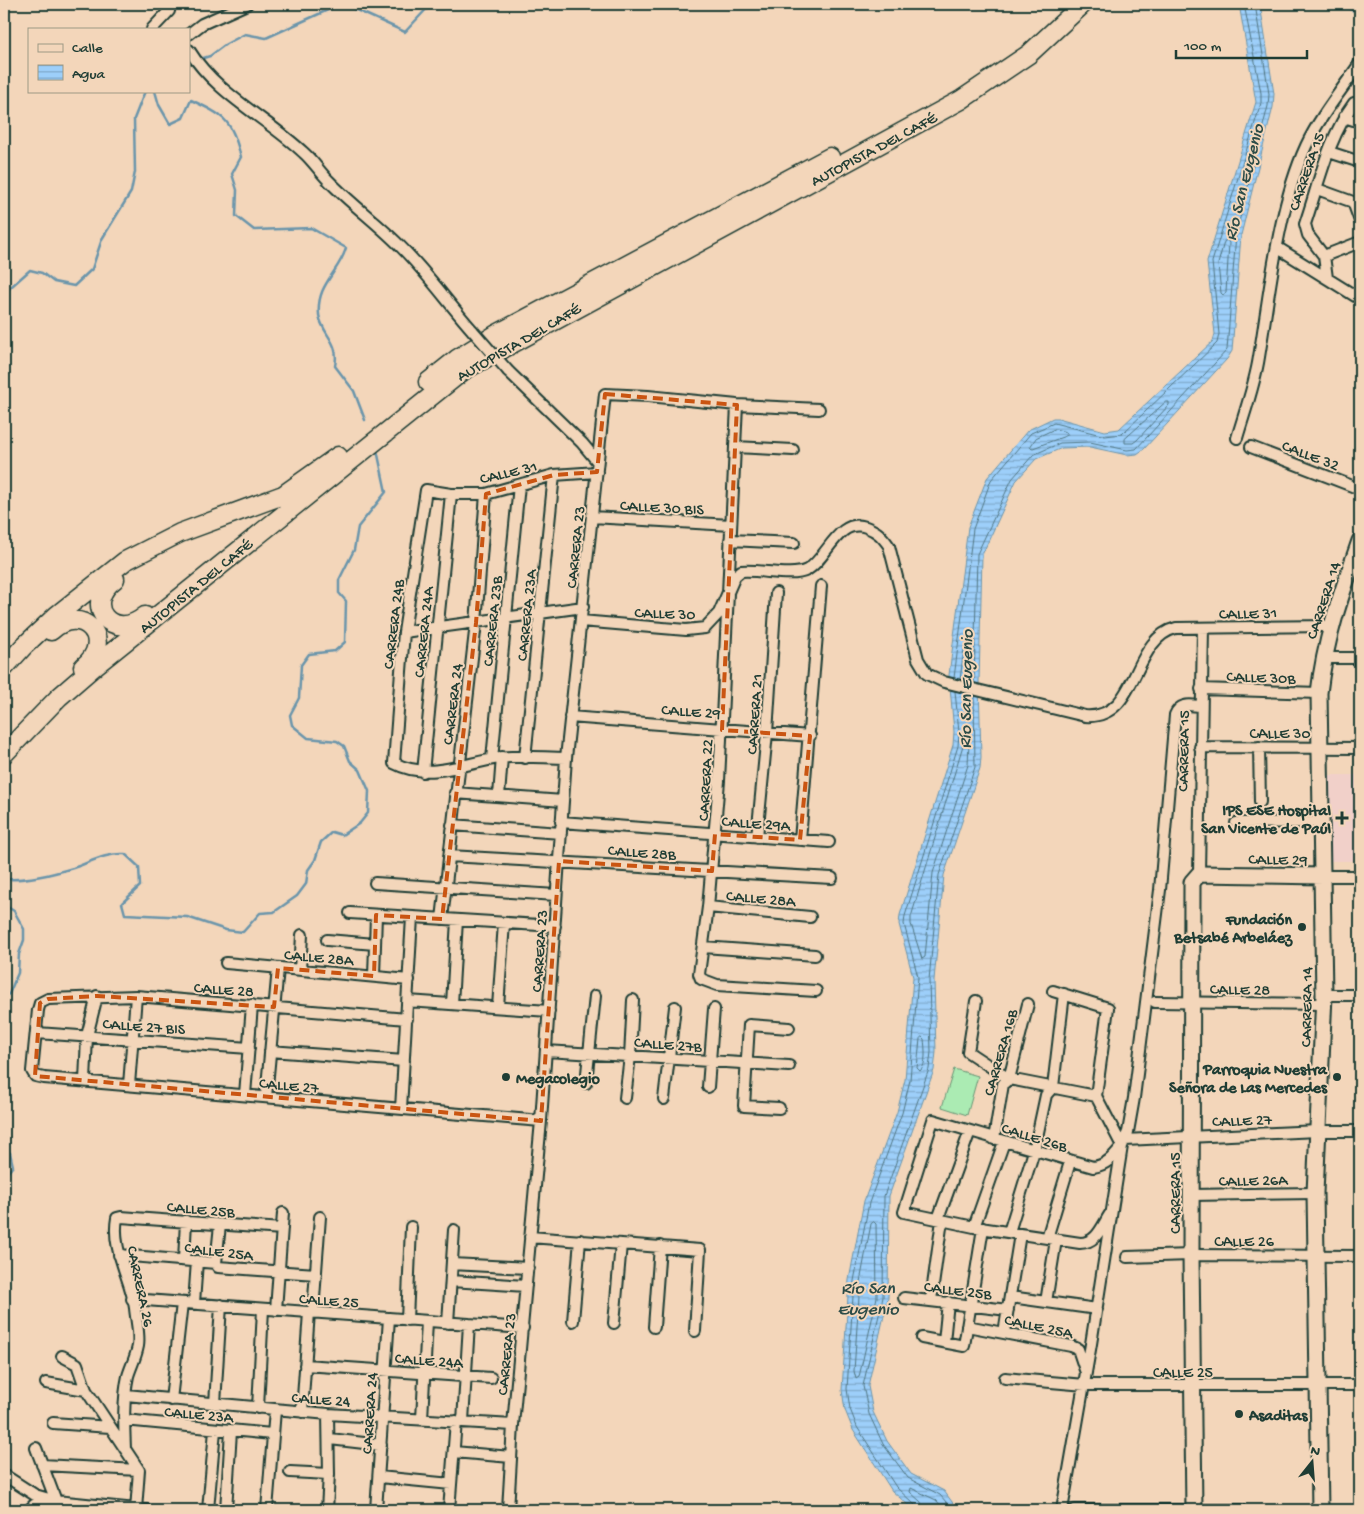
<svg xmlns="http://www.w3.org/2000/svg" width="1364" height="1514" viewBox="0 0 1364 1514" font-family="'Gochi Hand',sans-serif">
<defs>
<pattern id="water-rules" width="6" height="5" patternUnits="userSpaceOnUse" patternTransform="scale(1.25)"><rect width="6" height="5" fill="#9dcffa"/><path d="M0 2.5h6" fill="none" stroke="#7fa9cb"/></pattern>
</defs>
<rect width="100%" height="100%" fill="#f3d6ba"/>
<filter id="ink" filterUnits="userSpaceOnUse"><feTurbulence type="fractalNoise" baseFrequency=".02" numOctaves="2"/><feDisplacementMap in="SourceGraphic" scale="10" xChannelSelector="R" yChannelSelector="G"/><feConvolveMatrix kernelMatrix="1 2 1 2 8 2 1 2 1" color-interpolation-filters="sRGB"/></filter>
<g filter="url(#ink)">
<path fill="#f1d0c9" d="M1323,775H1360V861H1323Z"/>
<path fill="#abebb3" stroke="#659474" d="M954,1069L978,1076L967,1115L942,1107Z"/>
<path fill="url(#water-rules)" stroke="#6b95ab" d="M1239,4H1260L1274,94L1273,107L1241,235L1232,351L1227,359L1144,449L1137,454L1127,455L1090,447L1062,448L1036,459L1016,481L982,555L979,682L981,757L980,768L944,875L934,980L936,1052L934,1070L889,1196L888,1298L868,1386L873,1412L887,1441L911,1474L944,1491L958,1510H914L892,1491L853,1430L845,1410L842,1390L849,1280L864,1201L897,1112L905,1080L913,977L899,924L900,915L953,745L954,732L949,675L968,527L987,478L1028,430L1053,418H1058L1105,431L1119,429L1213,341L1215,334L1207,262L1256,102Z"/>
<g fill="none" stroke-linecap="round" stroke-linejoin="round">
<path stroke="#517783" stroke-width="1" d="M1227,240L1229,243L1226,293L1223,295L1221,293L1218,264L1224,242Z
M1166,402H1169V405L1137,440L1133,443H1125V439Z
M1055,429L1066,432L1068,435L1033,448L1030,447L1036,438Z
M954,678L973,529L991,480L1031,433L1054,423L1105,436L1122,434L1217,343L1219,334L1212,262L1261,103V93L1244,4
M960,680L964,649L967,647L968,649V681
M974,683L977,554L1012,479L1033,455L1060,443L1090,442L1127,450L1136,449L1227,350L1236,234L1268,106L1269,94L1255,4
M967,740L969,743L968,765L933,873L925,957L922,959L911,924V917L964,742Z
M922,1037L924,1039C925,1048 927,1065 920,1071L917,1068L920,1039Z
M874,1222L876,1224L877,1297L859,1377L856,1379L854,1371L860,1282L871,1224Z
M916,1510L915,1505L896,1487L857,1427L850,1409L847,1389L854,1281L869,1203L902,1113L910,1080L918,977L904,924L905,916L958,746L959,732L955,691
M923,1510L921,1502L910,1492L911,1488L936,1500L945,1510
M953,1510L940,1495L908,1478L883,1444L869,1414L863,1386L883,1297L884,1196L929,1069L931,1052L929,980L939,875L975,767L974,696"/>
<path stroke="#6b95ab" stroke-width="2.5" d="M343,4L405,32L431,4
M1340,4L1360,14
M200,59L210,56L226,44L245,34L266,38L341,4
M155,91L159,105L170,124L183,118L191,100C225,116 231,119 241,157L232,174L237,190L236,216L254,230L311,228L346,248C339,273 316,284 319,315C322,335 340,341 335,366L354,391L365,420
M4,293L30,270L42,273L54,282L74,286L92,269L102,239L131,192L135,172L134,119L145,91
M4,879C25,881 53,874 73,868C91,862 105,853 125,854L139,867L140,886L122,903L125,914L187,917L226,930L243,932L260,913L274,912L297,896L306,884L308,870L315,860L321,842L332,832L342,835L360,823L368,813L369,791L360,770L350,761L344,746L337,741L308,738L292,725L290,715L299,698L301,665L309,654L335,651L345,642L346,601L339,593V580L354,550L358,527L386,492L377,450
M4,905L14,911L24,929V940L19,954L18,973L9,994L4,996
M4,1148L10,1153L13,1166L4,1177"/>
<g stroke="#1f3d34" stroke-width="14">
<path id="street" d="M152,29L169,11L170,4
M189,34L202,24L247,4
M189,50C216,94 267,118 304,153C313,161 320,172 329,181C352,205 379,224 402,248C428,274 449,304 473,331
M1344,117L1360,122
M1329,152L1360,162
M1317,189L1353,202L1360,221
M1278,248L1360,299
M1324,256L1360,242
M1327,278L1324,256L1308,235L1305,224C1319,183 1328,138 1354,103
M508,371L582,443L597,461
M737,405L719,781L708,907L699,974L701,979L717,985L816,991
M1237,438C1245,411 1255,384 1259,357C1270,291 1278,207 1306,146C1320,116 1342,90 1360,63
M735,447L793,450
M1251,447L1360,489
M592,517L731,525
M730,540L794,543
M581,621L686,630L705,628L719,613L735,576L741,571C760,569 792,578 807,570C827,559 838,517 866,527C877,531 882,536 889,546L918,659L927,674L944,682L1085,716C1139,720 1131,639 1176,628L1330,626
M404,632L583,607
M1323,658H1360
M1201,689L1319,693
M570,717L810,736
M1200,747L1360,748
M1259,747L1260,802
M525,758L554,475
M566,758C545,758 521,755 500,758C464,763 428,781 394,763L404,632L426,490L451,494H486L554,475L597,472
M492,759L519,485
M423,772L451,494
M455,793L563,801
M499,796L502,757
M561,822L829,842
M1236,823L1322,822
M452,825L561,833
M757,837L767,733L776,593
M800,840L821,586
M449,856L832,878
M1199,874L1203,628
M1323,876H1360
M375,883L556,895
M708,907L810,917
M350,913L555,926
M442,919L476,623L486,494
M327,940L375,944
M703,947L815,955
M226,963L409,980
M300,970L302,935
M374,976L376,915
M1053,991L1108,1008L1096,1096
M1324,995H1360
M408,1001L549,1011
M976,1001L968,1052L1009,1079L1096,1096L1122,1146C1113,1157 1107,1165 1093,1167L933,1120L904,1212L974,1227L1080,1243C1097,1243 1102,1226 1110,1214
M1155,1002L1324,1004
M452,1004L457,920
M498,1007L504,923
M407,1019L136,996L48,999L40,1003L38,1010L32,1071L35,1076L44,1078L541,1121
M37,1033L249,1048
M270,1051L404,1061
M546,1051L789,1066
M85,1081L87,1036L97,996
M586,1083L595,996
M129,1085L136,996
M708,1087L714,1009
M245,1095L252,1005
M266,1097L278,968
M625,1098L630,1056L633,1000
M664,1099L675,1007
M779,1108L744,1106L749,1025L789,1028
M401,1109L412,917
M994,1139L1003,1084L1009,1079L1028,1004
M1125,1140L1318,1131H1360
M1192,1195L1315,1193
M938,1219L970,1131
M974,1227L1004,1142
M1009,1232L1034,1151L1046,1095L1053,1087L1064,994
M530,1237L700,1250L695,1331
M1047,1238L1070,1162
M119,1255L216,1263L218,1267L316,1274
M1127,1257L1191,1255L1360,1256
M184,1260L186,1221
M216,1263L220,1225
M452,1264L528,1268
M451,1281L526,1286
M1010,1297L1097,1309
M904,1298L1008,1310
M132,1299L523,1328
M931,1300L942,1220
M1046,1302L1056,1240
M194,1303L197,1261
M276,1310L283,1213
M313,1312L320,1217
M407,1320L411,1227
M573,1321L580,1240
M448,1323L454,1230
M614,1323L621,1244
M967,1326L1071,1346L1078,1349L1085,1370
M654,1327L660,1246
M1004,1333L1020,1234
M922,1338L964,1346L983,1228
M944,1342L948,1302
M62,1356L77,1364L86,1390L139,1470L136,1510
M305,1365L491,1378
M1005,1378L1085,1385H1360
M46,1383L86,1390
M126,1395L328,1414L513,1425
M171,1400L182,1303
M215,1404L221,1305
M258,1408L263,1309
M302,1412L309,1312
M422,1419L427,1321
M124,1420L272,1434
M463,1421L469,1324
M53,1423L110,1427
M330,1439L381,1445
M36,1448L56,1501
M125,1449C124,1425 123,1399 128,1376C131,1366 136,1357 138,1346C140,1335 136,1320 135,1308C131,1278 111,1250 117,1218L121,1217L282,1229
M454,1452L511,1457
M42,1465L139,1470
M290,1472L329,1474
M4,1475L35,1495L56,1501L146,1510
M379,1477L451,1484
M29,1510L34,1505L53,1501
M208,1510L215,1430
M226,1510L231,1431
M267,1510L275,1410
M327,1510L329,1474L328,1414
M376,1510L389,1318
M449,1510L456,1421
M508,1510L513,1425L541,1121L566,758L605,394L648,396L737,405L819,409
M1062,1510L1091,1344L1122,1146L1128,1132L1134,1098L1160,890L1175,715C1180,703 1189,705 1200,706
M1075,1510H1241"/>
</g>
<g stroke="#1f3d34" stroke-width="19">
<path id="primary" d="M1194,1510L1191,1255L1192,882L1199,874L1323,876
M1320,1510L1315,1193L1324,995L1319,693C1325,638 1342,592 1360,541"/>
</g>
<g stroke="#1f3d34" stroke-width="21">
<path id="highway" d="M428,382L457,359L497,334L830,157
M115,579C80,605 113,643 145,616
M51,631C81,603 117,639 83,667
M4,668L24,646L57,615L125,561L180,533L283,495L338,456
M4,754L59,697L96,665L464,370L961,100L1029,54L1083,4"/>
</g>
<use href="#street" stroke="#f3d6ba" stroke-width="10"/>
<use href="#primary" stroke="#f3d6ba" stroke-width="15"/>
<use href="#highway" stroke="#f3d6ba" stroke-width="18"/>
<g stroke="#1f3d34" stroke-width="14" stroke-linecap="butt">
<path id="street-bridge" d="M473,331L508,371"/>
</g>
<use href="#street-bridge" stroke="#f3d6ba" stroke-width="10"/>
</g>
</g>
<path fill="none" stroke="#ca5512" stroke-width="4" stroke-dasharray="10 6" stroke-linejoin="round" d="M605,394L737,405L722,730L810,736L800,840L715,834L712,871L559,861L541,1121L35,1076L40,1003L48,999L97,996L274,1007L278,968L374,976L376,915L442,919L476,623L486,494L554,475L597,472Z"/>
<g fill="#1f3d34" stroke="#f3d6ba" stroke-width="2">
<path d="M1339.5 810.5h5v5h5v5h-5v5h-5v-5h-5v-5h5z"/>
<circle cx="1302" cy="927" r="5"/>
<circle cx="506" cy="1077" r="5"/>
<circle cx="1337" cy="1077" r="5"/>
<circle cx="1239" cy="1414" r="5"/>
</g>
<g text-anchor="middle" stroke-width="4" stroke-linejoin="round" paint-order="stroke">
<g font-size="16" fill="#1f3d34" stroke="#f3d6ba">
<text transform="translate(873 148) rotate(-28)" y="6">AUTOPISTA DEL CAFÉ</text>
<text transform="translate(1305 171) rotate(-71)" y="6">CARRERA 15</text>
<text transform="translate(518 341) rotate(-30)" y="6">AUTOPISTA DEL CAFÉ</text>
<text transform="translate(1311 454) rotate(21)" y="6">CALLE 32</text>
<text transform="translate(508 471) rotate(-13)" y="6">CALLE 31</text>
<text transform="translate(662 506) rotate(3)" y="6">CALLE 30 BIS</text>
<text transform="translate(574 547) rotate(-84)" y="6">CARRERA 23</text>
<text transform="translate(195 585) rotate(-39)" y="6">AUTOPISTA DEL CAFÉ</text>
<text transform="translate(1322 600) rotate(-72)" y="6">CARRERA 14</text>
<text transform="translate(665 612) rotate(2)" y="6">CALLE 30</text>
<text transform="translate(1248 612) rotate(-1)" y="6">CALLE 31</text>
<text transform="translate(525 615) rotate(-84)" y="6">CARRERA 23A</text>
<text transform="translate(491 621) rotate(-84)" y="6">CARRERA 23B</text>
<text transform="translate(392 624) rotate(-83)" y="6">CARRERA 24B</text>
<text transform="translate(422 632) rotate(-84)" y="6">CARRERA 24A</text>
<text transform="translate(1261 676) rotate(2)" y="6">CALLE 30B</text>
<text transform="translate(451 704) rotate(-83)" y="6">CARRERA 24</text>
<text transform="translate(691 710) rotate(4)" y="6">CALLE 29</text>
<text transform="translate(753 714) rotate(-86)" y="6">CARRERA 21</text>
<text x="1280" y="738">CALLE 30</text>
<text transform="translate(1182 751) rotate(-89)" y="6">CARRERA 15</text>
<text transform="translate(704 780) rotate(-87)" y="6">CARRERA 22</text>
<text transform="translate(756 822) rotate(4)" y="6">CALLE 29A</text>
<text transform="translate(642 851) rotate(4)" y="6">CALLE 28B</text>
<text transform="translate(1278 858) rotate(1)" y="6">CALLE 29</text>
<text transform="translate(761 897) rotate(5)" y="6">CALLE 28A</text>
<text transform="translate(538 951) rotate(-86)" y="6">CARRERA 23</text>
<text transform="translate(319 956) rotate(5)" y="6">CALLE 28A</text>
<text transform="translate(224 988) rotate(4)" y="6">CALLE 28</text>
<text transform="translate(1240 988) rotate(1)" y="6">CALLE 28</text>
<text transform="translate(1305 1007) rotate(-89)" y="6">CARRERA 14</text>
<text transform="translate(144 1025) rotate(4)" y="6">CALLE 27 BIS</text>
<text transform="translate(668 1043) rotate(4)" y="6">CALLE 27B</text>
<text transform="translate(999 1052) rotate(-74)" y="6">CARRERA 16B</text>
<text transform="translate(289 1084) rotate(5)" y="6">CALLE 27</text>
<text transform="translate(1242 1119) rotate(-2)" y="6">CALLE 27</text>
<text transform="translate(1035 1136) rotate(17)" y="6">CALLE 26B</text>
<text transform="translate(1253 1179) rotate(-1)" y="6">CALLE 26A</text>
<text transform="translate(1174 1193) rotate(-90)" y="6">CARRERA 15</text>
<text transform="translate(201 1208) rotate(5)" y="6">CALLE 25B</text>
<text x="1244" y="1246">CALLE 26</text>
<text transform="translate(219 1250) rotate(7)" y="6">CALLE 25A</text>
<text transform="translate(142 1286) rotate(78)" y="6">CARRERA 26</text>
<text transform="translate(958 1289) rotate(7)" y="6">CALLE 25B</text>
<text transform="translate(329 1299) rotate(4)" y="6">CALLE 25</text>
<text transform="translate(1039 1325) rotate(12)" y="6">CALLE 25A</text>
<text transform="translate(505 1354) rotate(-84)" y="6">CARRERA 23</text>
<text transform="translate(429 1359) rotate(4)" y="6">CALLE 24A</text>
<text x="1183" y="1377">CALLE 25</text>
<text transform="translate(321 1398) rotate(4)" y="6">CALLE 24</text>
<text transform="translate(199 1413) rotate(5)" y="6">CALLE 23A</text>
<text transform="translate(368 1413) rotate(-86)" y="6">CARRERA 24</text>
</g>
<g font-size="16" font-weight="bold" fill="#1f3d34" stroke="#f3d6ba" text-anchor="end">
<text x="1331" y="815">IPS ESE Hospital<tspan x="1331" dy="18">San Vicente de Paúl</tspan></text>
<text x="1292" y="924">Fundación<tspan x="1292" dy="18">Betsabé Arbeláez</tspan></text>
<text x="1327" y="1074">Parroquia Nuestra<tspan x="1327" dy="18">Señora de Las Mercedes</tspan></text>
<text x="516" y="1083" text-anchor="start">Megacolegio</text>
<text x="1249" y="1420" text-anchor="start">Asaditas</text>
</g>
<g font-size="18" font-style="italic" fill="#2c4c48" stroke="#f3d6ba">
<text transform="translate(1243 182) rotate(-76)" y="6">Río San Eugenio</text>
<text transform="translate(965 689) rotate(-89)" y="6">Río San Eugenio</text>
<text x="868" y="1293">Río San<tspan x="868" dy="21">Eugenio</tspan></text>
</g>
</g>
<rect width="1364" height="1514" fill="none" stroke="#f3d6ba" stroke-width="20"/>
<rect x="10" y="10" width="1344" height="1494" fill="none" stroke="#1f3d34" stroke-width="2" filter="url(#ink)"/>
<rect x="28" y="28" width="162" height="65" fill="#f3d6ba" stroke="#9e9984"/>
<rect x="38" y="44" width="25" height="8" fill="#f3d6ba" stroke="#9e9984"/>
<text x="72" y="52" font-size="15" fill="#1f3d34">Calle</text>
<rect x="38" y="65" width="25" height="15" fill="url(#water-rules)" stroke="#9e9984"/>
<text x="72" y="78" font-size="15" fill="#1f3d34">Agua</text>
<g transform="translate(1312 1462) rotate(17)" stroke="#f3d6ba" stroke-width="4" paint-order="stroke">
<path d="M0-4L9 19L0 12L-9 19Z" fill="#1f3d34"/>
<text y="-8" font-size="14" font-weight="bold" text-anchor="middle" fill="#1f3d34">N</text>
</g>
<path d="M1176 50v8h131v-8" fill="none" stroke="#1f3d34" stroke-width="2.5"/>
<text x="1184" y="50" font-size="15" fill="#1f3d34" stroke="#f3d6ba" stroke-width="4" paint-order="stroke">100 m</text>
</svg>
